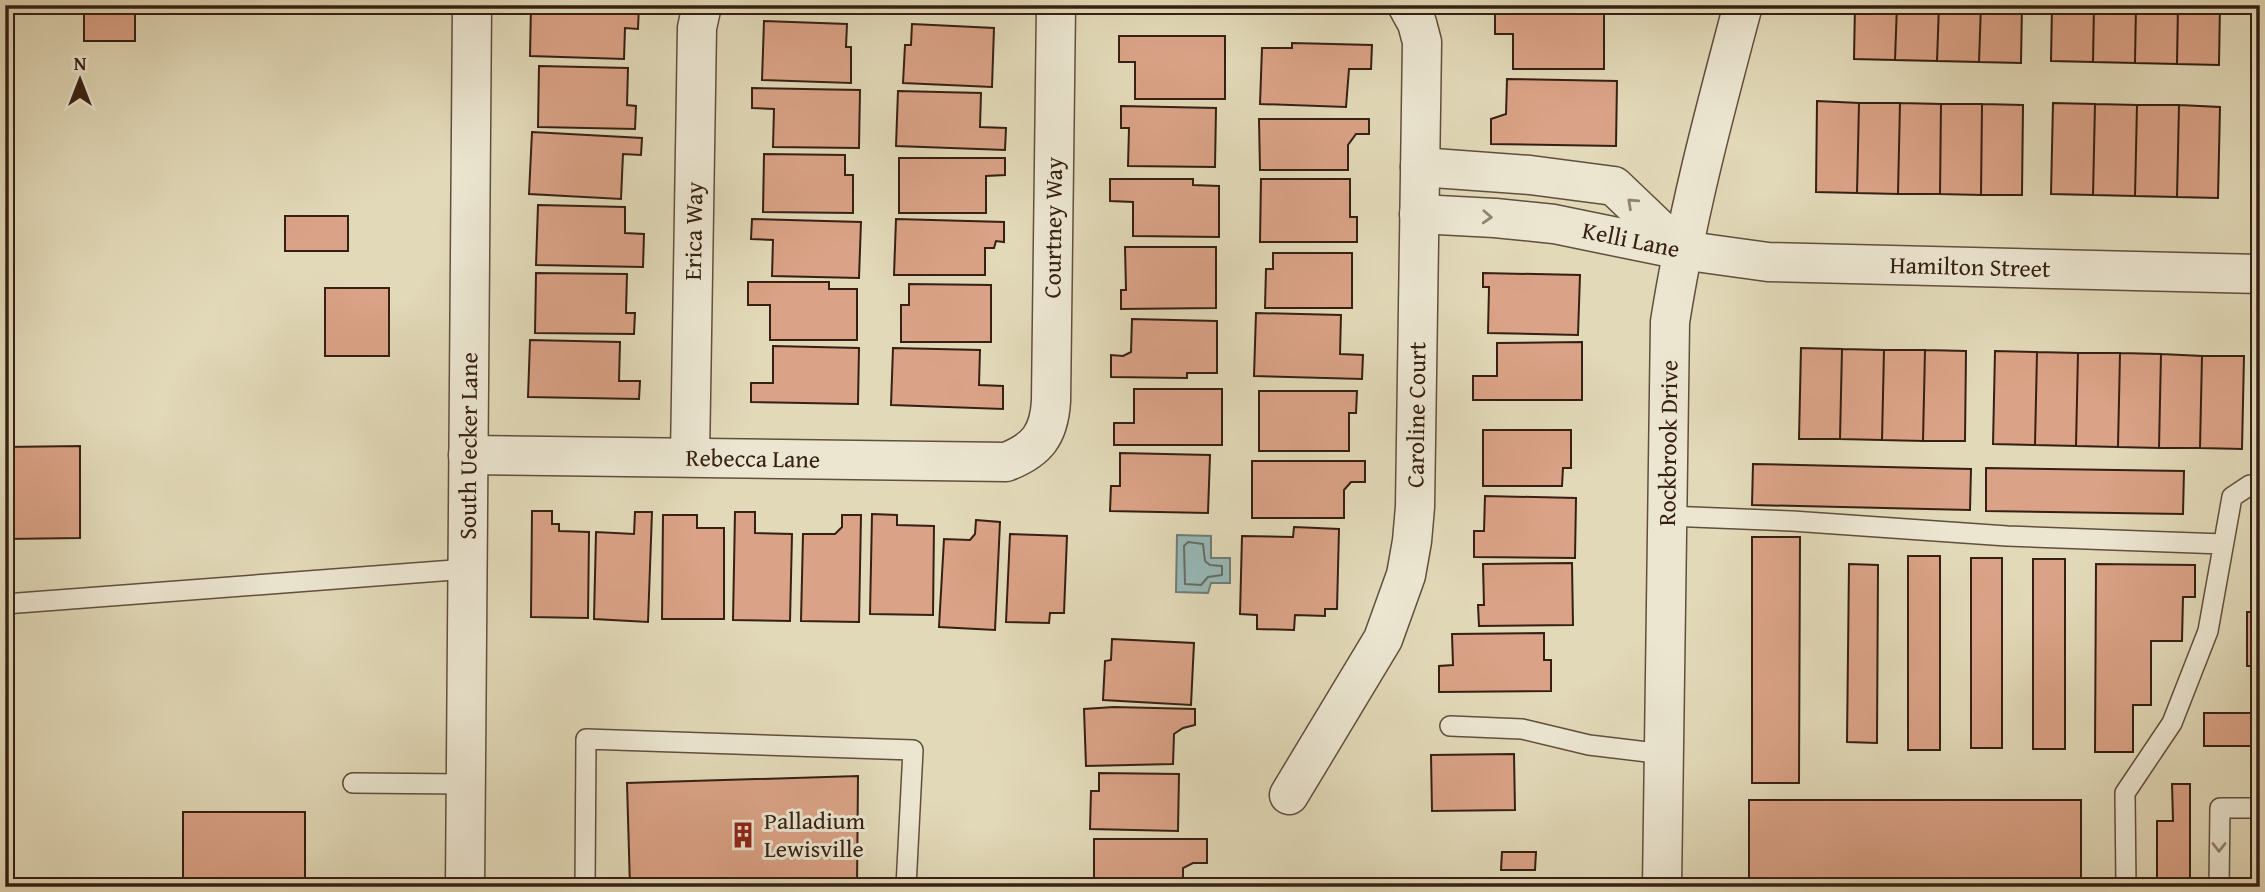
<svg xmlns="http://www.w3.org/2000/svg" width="2265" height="892" viewBox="0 0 2265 892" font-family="'Gentium Book Plus',serif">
<rect width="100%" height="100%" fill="#e2d9b8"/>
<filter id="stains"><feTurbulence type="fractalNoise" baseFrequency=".00286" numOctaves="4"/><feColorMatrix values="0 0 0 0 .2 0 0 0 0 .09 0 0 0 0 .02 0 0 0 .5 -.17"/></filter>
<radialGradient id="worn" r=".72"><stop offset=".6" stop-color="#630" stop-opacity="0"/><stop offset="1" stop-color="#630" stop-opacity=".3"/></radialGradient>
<path fill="#97b9b7" stroke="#707c75" stroke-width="2" d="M1177,535L1211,536V558H1230V583H1211L1208,593L1176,592Z"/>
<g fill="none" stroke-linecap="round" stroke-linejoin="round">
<path stroke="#666c65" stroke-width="2" d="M1188,542L1203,544L1205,561L1210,565L1222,566V575L1208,577L1201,585L1185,584L1184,546Z"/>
</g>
<path fill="#daa286" stroke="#362013" stroke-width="2" d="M84,5H135V41H84Z
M531,5H639L638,29L625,28L624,59L530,56Z
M1855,5H1897L1895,60L1854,59Z
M1897,5H1939L1937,61L1895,60Z
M1939,5H1981L1979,62L1937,61Z
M1981,5H2022L2021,63L1979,62Z
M2052,5H2094L2093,62L2051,61Z
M2094,5H2136L2135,63L2093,62Z
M2136,5H2178L2177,64L2135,63Z
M2178,5H2220L2219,65L2177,64Z
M1495,9H1604V69H1513V34H1495Z
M764,21L847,24L846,47H851V83L762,80Z
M912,24L994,28L992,87L903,83L905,45H911Z
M1119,36H1225V99H1135V62H1119Z
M1292,43L1372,45L1371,69H1349L1346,107L1260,104L1262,48H1292Z
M539,66L628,68L627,105L636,106L635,129L538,127Z
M1507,79L1617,81L1616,146L1491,144V119L1506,114Z
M752,88L860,90L859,148L773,147L774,109L752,108Z
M898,91L981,93L980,127L1006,128L1005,150L896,146Z
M1817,101L1859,103L1857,193L1816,192Z
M1859,103H1900L1898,194L1857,193Z
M1900,103L1941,104L1940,194H1898Z
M2053,103L2095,104L2093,195L2051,194Z
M1941,104H1982L1981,195L1940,194Z
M1982,104L2023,105L2022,195H1981Z
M2095,104L2137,105L2135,196L2093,195Z
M2137,105H2179L2177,197L2135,196Z
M2179,105L2220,107L2218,198L2177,197Z
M1121,106L1216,108L1215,167L1128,166L1129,128H1121Z
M1259,119H1369V134H1356L1348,145V170H1260Z
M532,132L642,138L641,155L623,154L621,199L529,194Z
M764,154L845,155V175H853V213L763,212Z
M899,158H1005V175L986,176V213H899Z
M1110,179H1193V185L1219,186V237L1133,236V202L1110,201Z
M1261,179H1350V217H1357V242H1260Z
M538,205L625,207V233L644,234L643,267L536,265Z
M285,216H348V251H285Z
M752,219L861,222L859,278L772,276L773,240L751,239Z
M896,219L1004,222V242L996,241L994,248H985V275H894Z
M1125,247H1216V308L1121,309V290H1126Z
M1273,253H1352V308H1265L1266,269H1273Z
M536,273L627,274L626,313H635L634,334L535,333Z
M1483,273L1580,275L1578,335L1488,333L1489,287H1483Z
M748,282H829V289H857V340H770V305H748Z
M909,284L991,285V342H901V305H909Z
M325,288H389V356H325Z
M1256,313L1341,315L1340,354L1363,355L1362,379L1254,376Z
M1132,319L1217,321V373H1187V378L1111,377V355L1123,356L1131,352Z
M530,340L620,342L619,381H640L639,399L528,397Z
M1582,342V400H1473V376H1497V343Z
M773,346L859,348L858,404L751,402V383H773Z
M893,348L980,350L979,385L1003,386V409L891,405Z
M1801,348L1842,349L1840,439H1799Z
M1842,349L1884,350L1882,440L1840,439Z
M1884,350H1925L1923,441L1882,440Z
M1925,350L1966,351L1965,441H1923Z
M1995,351L2037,352L2035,445L1993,444Z
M2037,352L2078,353L2076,446L2035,445Z
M2078,353H2120L2118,447L2076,446Z
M2120,353L2161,354L2159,448L2118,447Z
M2161,354L2202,356L2200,448H2159Z
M2202,356H2244L2242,449L2200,448Z
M1134,389H1222V445H1114V423H1134Z
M1259,391H1357L1356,413H1349V451H1259Z
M1483,430H1571V468H1563L1562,486H1483Z
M80,446V538L5,539V447Z
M1120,453L1210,455L1208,513L1110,511L1111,486H1120Z
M1252,461H1365V482H1351L1344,490V518H1252Z
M1753,464L1971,469L1970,510L1752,505Z
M1986,468L2184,471L2183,514L1986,511Z
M1485,496L1576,498L1575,558L1474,557V531H1484Z
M532,511H552V524H559V531L589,532L588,618L531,617Z
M635,512H652L648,622L594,619L596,532L634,534Z
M735,512H755V533L792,534L790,621L733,620Z
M872,514L897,515V525L934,526L933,615L870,614Z
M663,515H697V528H724V619H662Z
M842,515H861L859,622L801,621L803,534H835L842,527Z
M976,520L1000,522L995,630L939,627L944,539L970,540L975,534Z
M1294,527L1339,529L1337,609H1325V616L1295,615L1294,630L1257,629V615L1240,614L1242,536L1293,537Z
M1010,534L1067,536L1064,613H1050L1049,623L1006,622Z
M1752,537H1800L1799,783H1752Z
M1908,556H1940V750H1908Z
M1971,558H2002V748H1971Z
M2033,559H2065V749H2033Z
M1572,563L1573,625L1479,626L1478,605H1484L1483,564Z
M1849,564L1878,565L1877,743L1847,742Z
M2096,564L2195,565V597H2183L2182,641H2151V705H2133V752H2095Z
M2247,612H2260V666H2247Z
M1544,633V660H1551V691L1439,692V666L1453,665L1452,634Z
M1112,639L1194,643L1191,705L1103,700L1105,661L1111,660Z
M1114,707L1195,709V725L1183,728L1174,734L1173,764L1086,766L1084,709Z
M2204,713H2260V746H2204Z
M1514,754L1515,810L1432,811L1431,755Z
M1099,773L1179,774L1178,831L1090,829L1091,791H1099Z
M858,776L857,887H630L627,783Z
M2172,784H2190V887H2157V821H2173Z
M1749,800H2081V887H1749Z
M183,812H305V887H183Z
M1094,839H1207V863H1193L1183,868V887H1094Z
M1502,852H1536L1535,870H1501Z"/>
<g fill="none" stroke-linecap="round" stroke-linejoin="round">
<g stroke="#614e3c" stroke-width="22">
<path id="service" d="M1667,516L1792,521L2007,536L2223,544
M5,604L467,569
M1450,726L1522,729L1589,745L1664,754
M353,783L465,784
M585,887L586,739L913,750L906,887
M2126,887L2125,793L2172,723L2208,631L2232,497L2250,485H2260
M2219,887L2220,808H2260"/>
</g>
<g stroke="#614e3c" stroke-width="41">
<g id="minor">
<path d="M1420,167L1530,175L1614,186L1681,250"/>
<path id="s1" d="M1419,214L1495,218L1554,224L1681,250L1768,262L2260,274"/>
<path id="s2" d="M468,455L1006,462C1037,450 1049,435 1051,401L1056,5"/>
<path id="s3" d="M690,457L697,28L702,5"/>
<path id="s4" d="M1289,795L1383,639L1406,575L1412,541L1415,507L1422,42L1417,23L1407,5"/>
<path id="s5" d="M465,887L472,5"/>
</g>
</g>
<g stroke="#614e3c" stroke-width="41">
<g id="tertiary">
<path id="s6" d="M1662,887L1670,322C1687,214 1715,110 1743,5"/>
</g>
</g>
<use href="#service" stroke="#ece6d1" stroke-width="19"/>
<use href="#minor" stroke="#ece6d1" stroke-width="38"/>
<use href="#tertiary" stroke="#ece6d1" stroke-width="38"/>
</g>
<defs><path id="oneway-chevron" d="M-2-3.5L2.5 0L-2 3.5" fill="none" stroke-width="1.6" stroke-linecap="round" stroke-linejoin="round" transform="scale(1.75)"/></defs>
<g stroke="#918372">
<use href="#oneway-chevron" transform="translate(1632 203) rotate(-137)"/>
<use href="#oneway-chevron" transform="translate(1487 217) rotate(3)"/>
<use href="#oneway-chevron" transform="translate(2219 847) rotate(90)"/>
</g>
<defs>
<g id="building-bare" transform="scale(2.1)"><path d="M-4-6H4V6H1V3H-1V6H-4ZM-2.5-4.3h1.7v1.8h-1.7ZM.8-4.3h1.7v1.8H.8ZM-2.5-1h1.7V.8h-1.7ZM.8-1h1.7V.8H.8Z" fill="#8f2418" stroke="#ece6d1" stroke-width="2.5" paint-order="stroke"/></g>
</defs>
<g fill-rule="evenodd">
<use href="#building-bare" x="743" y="835"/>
</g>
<g text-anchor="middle" stroke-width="6" stroke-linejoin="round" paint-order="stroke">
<g font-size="24" fill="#362013" stroke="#ece6d1">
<text dy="8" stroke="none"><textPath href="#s2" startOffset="793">Courtney Way</textPath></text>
<text dy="8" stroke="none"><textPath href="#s3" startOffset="226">Erica Way</textPath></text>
<text dy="8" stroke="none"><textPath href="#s1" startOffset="214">Kelli Lane</textPath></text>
<text dy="8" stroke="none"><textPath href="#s1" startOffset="555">Hamilton Street</textPath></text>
<text dy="8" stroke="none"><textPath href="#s4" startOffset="411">Caroline Court</textPath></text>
<text dy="8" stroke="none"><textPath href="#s6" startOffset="444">Rockbrook Drive</textPath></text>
<text dy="8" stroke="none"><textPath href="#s5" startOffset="441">South Uecker Lane</textPath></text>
<text dy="8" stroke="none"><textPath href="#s2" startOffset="285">Rebecca Lane</textPath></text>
</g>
<g font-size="24" fill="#362013" stroke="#ece6d1" text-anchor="start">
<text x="764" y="829">Palladium<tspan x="764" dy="28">Lewisville</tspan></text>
</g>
</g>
<rect width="2265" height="892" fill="none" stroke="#e2d9b8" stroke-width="28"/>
<rect x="7" y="7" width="2251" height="878" fill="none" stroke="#362013" stroke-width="3.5"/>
<rect x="14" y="14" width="2237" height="864" fill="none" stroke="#362013" stroke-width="2"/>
<g transform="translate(80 80)" stroke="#ece6d1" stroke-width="5" paint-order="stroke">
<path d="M0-5L12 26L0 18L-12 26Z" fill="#362013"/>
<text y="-10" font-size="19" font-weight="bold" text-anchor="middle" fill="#362013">N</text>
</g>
<rect width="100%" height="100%" filter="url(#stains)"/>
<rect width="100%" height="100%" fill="url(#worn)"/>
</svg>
